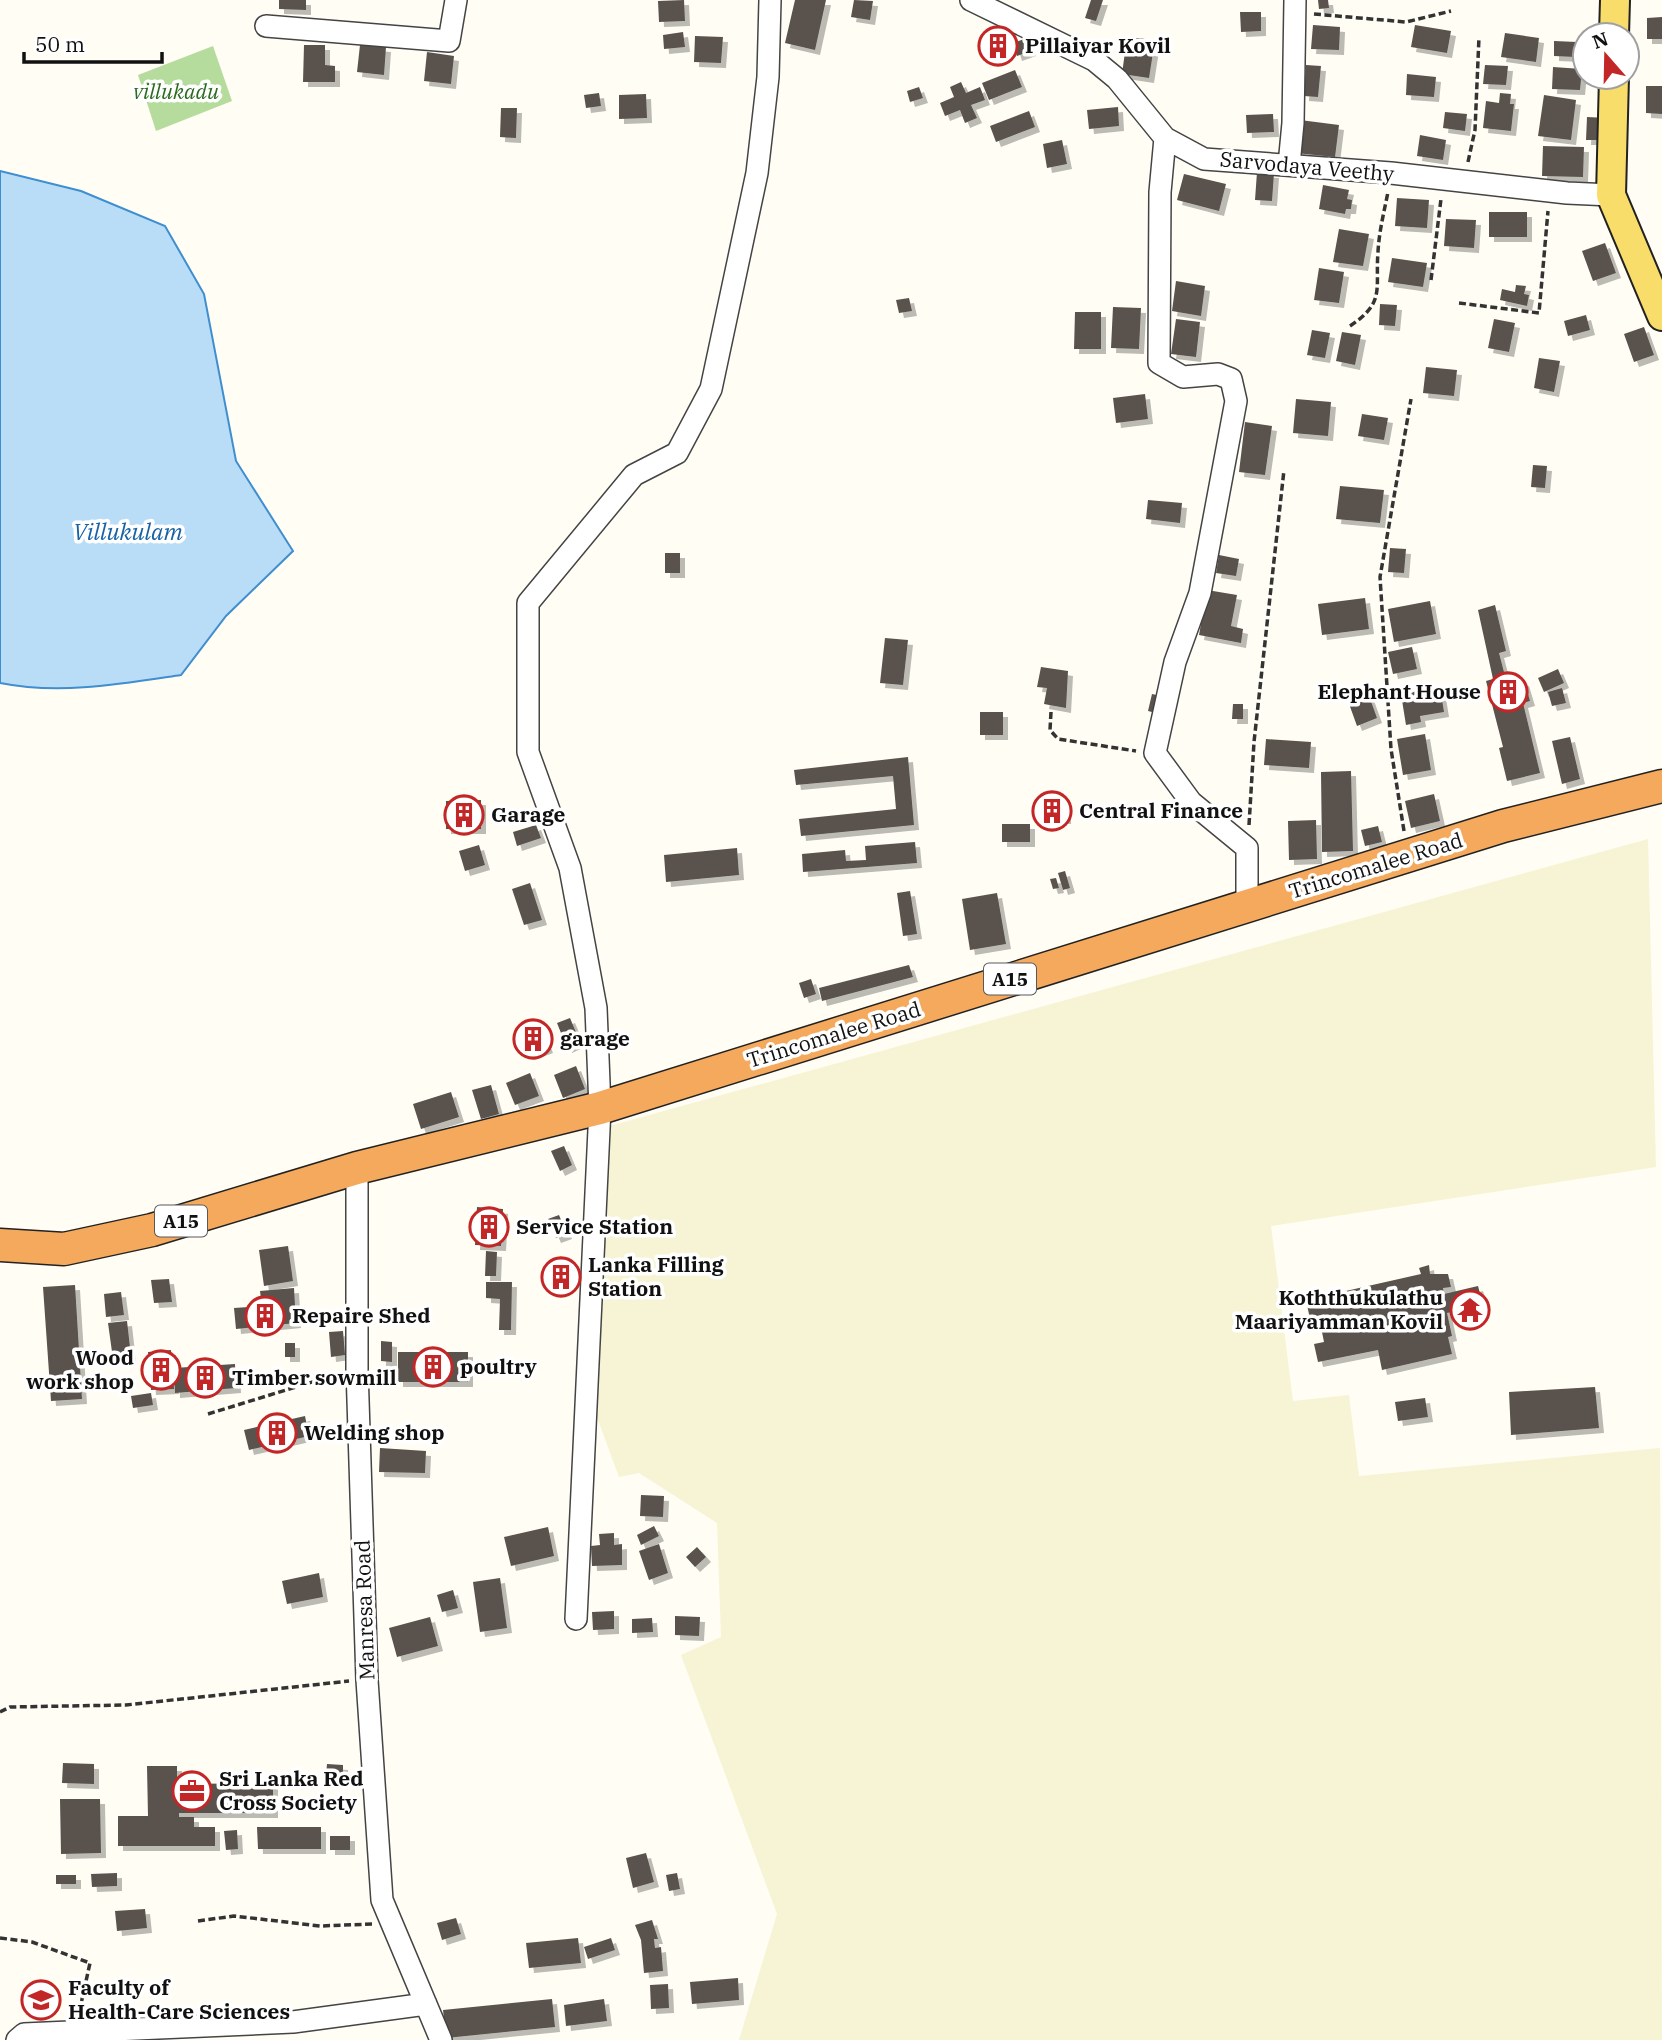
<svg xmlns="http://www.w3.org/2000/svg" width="1662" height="2040" viewBox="0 0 1662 2040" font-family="'IBM Plex Serif',serif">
<defs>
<filter id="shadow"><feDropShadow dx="5" dy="5" stdDeviation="0" flood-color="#0004"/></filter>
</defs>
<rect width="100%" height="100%" fill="#fffdf4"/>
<path fill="#f6f4d4" d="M1648,839L1656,1167L1271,1226L1293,1401L1349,1395L1359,1476L1660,1448L1662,2040H739L777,1914L681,1655L721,1637L717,1523L639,1473L619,1477L595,1412L606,1127Z"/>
<path fill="#b5dc9c" d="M213,46L232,101L156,131L138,75Z"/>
<path fill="#b9ddf7" stroke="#3f8ecf" stroke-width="2" d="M0,171L81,191L165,226L204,294L236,461L293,551L226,616L181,675C121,684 60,695 0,683Z"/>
<path fill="#5a524d" filter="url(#shadow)" d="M279,0H306V10L279,9Z
M684,0L685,21L659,22L658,1Z
M795,0H826L815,50L785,43Z
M854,0L873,1L870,20L851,17Z
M1091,0H1103L1096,21L1085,18Z
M1318,0H1328L1329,8L1319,9Z
M1240,12H1261V31L1241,32Z
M1662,17V39H1647V18Z
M1313,25L1340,27L1339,50L1311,49Z
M1415,25L1451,31L1447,53L1411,47Z
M683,32L685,47L664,49L663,35Z
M1505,33L1539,38L1536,62L1501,57Z
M695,36L723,37L721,63L694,62Z
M1001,36L1007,52L995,56L989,40Z
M1127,37L1155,40L1149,78L1122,74Z
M1027,38L1031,51L1017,56L1013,43Z
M1554,41L1577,42L1576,57L1554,56Z
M304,45H325V65L335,66V82H303Z
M360,45L386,47L384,75L357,72Z
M427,52L454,56L451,84L424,81Z
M1306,65L1321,66L1318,97L1304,96Z
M1485,65L1508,66L1506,85L1483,84Z
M1553,67L1582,69L1580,90L1552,89Z
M1015,70L1022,87L989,100L982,83Z
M1407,74L1436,77L1434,97L1406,95Z
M961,82L966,93L980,87L985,100L971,105L977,118L965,123L960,110L945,116L940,103L954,97L950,87Z
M1646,86H1662V114L1646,113Z
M919,87L923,98L910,102L907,91Z
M599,93L601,106L586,108L584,95Z
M1500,93L1511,94L1510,104H1514L1511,131L1483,128L1486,101L1499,103Z
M646,94L647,118L619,119V95Z
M1544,95L1576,100L1571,140L1538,136Z
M1118,107L1119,126L1089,129L1087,110Z
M501,108H517L516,138L500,137Z
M1029,111L1035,127L996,142L990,126Z
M1445,112L1467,114L1465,131L1443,128Z
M1273,114L1274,132L1247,133L1246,115Z
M1587,117L1607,118L1606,140H1586Z
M1300,120L1339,125L1335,157L1296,153Z
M1420,135L1446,140L1443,160L1417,156Z
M1062,140L1067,164L1047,168L1043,144Z
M1543,146L1584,147L1583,177L1542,176Z
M1257,172L1274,173L1272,201L1255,200Z
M1184,174L1226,184L1219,211L1177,200Z
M1323,185L1349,190L1347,199L1352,200L1351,209H1346L1345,214L1319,209Z
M1397,198L1429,200L1427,228L1395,226Z
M1489,212H1527V237H1489Z
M1446,219L1476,220L1474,248L1444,246Z
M1339,229L1369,234L1363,266L1333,262Z
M1605,243L1616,273L1593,281L1582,251Z
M1392,258L1427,263L1423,287L1388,282Z
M1319,268L1344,272L1339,303L1314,300Z
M1176,281L1205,286L1201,316L1172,311Z
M1516,285L1526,286L1524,294L1529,295L1527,306L1500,300L1502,289L1515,292Z
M909,298L912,311L899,313L896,300Z
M1380,304L1397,305L1395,326L1379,325Z
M1113,307L1141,308L1139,349L1111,348Z
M1075,312H1101V349H1074Z
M1586,315L1590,330L1568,336L1564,321Z
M1176,319L1200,322L1196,357L1171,354Z
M1494,319L1515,323L1509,352L1488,348Z
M1644,327L1654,355L1634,362L1624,334Z
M1312,330L1330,333L1325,358L1307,355Z
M1342,332L1361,335L1355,365L1336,361Z
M1539,358L1560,361L1554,392L1534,388Z
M1426,367L1457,370L1454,396L1423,393Z
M1145,394L1148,419L1116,423L1113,398Z
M1296,399L1331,402L1328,436L1293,433Z
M1362,414L1388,418L1384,440L1358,436Z
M1245,422L1272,426L1265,475L1239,472Z
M1533,465L1547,466L1545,488L1531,487Z
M1340,486L1384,490L1380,523L1336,519Z
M1148,500L1182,503L1180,523L1146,519Z
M1390,548L1406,549L1404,573L1388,572Z
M665,553H680V573H665Z
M1219,555L1239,559L1236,576L1216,573Z
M1207,590L1237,595L1231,626L1243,629L1241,643L1199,635Z
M1365,598L1369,629L1322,635L1318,604Z
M1430,601L1436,634L1394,642L1388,609Z
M1495,605L1506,651L1499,653L1505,676L1513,674L1516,683L1524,681L1530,701L1523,703L1540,773L1507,781L1499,748L1503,747L1486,681L1493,679L1478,610Z
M885,638L908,640L903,685L880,683Z
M1412,647L1417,669L1393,674L1388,652Z
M1041,667L1068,671L1066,708L1044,704L1047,688L1037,687Z
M1558,669L1564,683L1544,692L1538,678Z
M1440,687L1444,712L1420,716L1421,722L1406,725L1401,694Z
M1562,688L1566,703L1552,706L1548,692Z
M1368,693L1377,718L1357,726L1348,701Z
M1152,694L1161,696L1156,713L1148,711Z
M1233,704H1243V719H1232Z
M980,712H1003V735H980Z
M1425,734L1431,770L1403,775L1397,739Z
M1570,737L1580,779L1562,784L1552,741Z
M1266,739L1311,742L1309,768L1264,765Z
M908,757L914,825L801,836L799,819L896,809L893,776L796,785L794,770Z
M1351,771L1353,851L1322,852L1321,772Z
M1434,794L1440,821L1411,828L1405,801Z
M481,800V829H446V801Z
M1038,803H1066V819L1038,818Z
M1316,820L1317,859L1289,860L1288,821Z
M1002,824H1030V842H1002Z
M536,825L541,838L517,846L513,832Z
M1378,826L1382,842L1365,846L1361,830Z
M915,842L917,863L803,872L802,854L845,850L846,861L866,860L865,846Z
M479,845L485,865L465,871L459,851Z
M737,848L739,875L666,882L664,855Z
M1065,871L1070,888L1063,890L1058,873Z
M1056,878L1059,888L1053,889L1050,879Z
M530,883L542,920L524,925L512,889Z
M910,891L917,934L903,936L897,893Z
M997,893L1006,944L970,950L962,899Z
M909,965L913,977L822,1001L819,988Z
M811,979L816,994L804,998L799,983Z
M570,1018L580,1042L567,1048L557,1023Z
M538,1023L548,1048L529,1055L519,1031Z
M576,1066L585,1089L563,1098L554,1075Z
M530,1073L539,1096L515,1105L506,1083Z
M491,1085L499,1114L481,1119L472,1090Z
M451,1092L459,1117L421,1129L413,1104Z
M564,1146L572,1165L560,1171L551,1151Z
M477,1207L503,1209L501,1246L475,1245Z
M559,1215L567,1234L556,1238L548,1219Z
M288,1246L293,1281L264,1286L259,1250Z
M486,1251L497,1252L496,1276H485Z
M563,1265L571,1284L558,1289L550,1270Z
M1429,1265L1430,1274H1448L1451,1287L1443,1288L1444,1294L1478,1286L1483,1305L1447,1313L1452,1336L1448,1337L1452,1354L1382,1370L1378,1350L1318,1362L1314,1344L1324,1342L1319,1317L1310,1319L1306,1300L1421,1274L1419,1268Z
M169,1279L172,1302L154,1303L151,1280Z
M486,1282H512L511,1330H499L500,1299L486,1298Z
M75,1285L82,1399L51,1401L43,1287Z
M294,1288L296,1323L236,1329L234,1308L262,1306L260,1291Z
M121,1292L124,1315L106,1317L104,1294Z
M127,1321L131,1356L113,1359L108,1323Z
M343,1331L345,1355L331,1357L329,1332Z
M381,1341L392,1342V1362L381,1361Z
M285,1343H295V1357H285Z
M171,1350L174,1389L151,1390L148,1352Z
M398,1352H468V1382H398Z
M235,1364L236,1388L175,1393L174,1368Z
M1595,1387L1599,1428L1511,1435L1509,1392Z
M151,1393L153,1405L133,1408L131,1396Z
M1425,1398L1428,1417L1398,1421L1395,1402Z
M305,1416L309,1436L249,1450L244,1430Z
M380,1448L426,1451L425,1473L379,1472Z
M641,1495L664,1496L663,1517L640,1516Z
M654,1526L659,1536L641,1545L637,1535Z
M548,1527L554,1556L511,1566L504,1537Z
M614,1533V1545L622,1544V1565L592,1566L591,1546L600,1545L599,1534Z
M659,1544L668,1573L649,1580L639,1551Z
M697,1547L706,1557L695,1567L686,1557Z
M319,1573L323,1597L287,1604L282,1581Z
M500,1578L507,1628L480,1632L473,1582Z
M453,1590L458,1608L442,1612L437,1595Z
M614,1611V1629L593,1630L592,1612Z
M675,1616L700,1617L699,1636L675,1635Z
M430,1617L438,1646L397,1657L389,1628Z
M652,1618L653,1632L632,1633V1619Z
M63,1763L94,1764V1784L62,1783Z
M327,1764L343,1765V1776L326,1775Z
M147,1766H177V1784L273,1783V1813H179V1817H194V1827H215V1846H118V1816H148Z
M60,1799H100L101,1853L61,1854Z
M257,1827H321V1849H258Z
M237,1830L238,1849L226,1850L224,1831Z
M330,1836H350V1850H330Z
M646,1853L654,1882L633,1888L626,1858Z
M117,1873V1886L92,1887L91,1874Z
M677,1873L680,1889L669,1891L666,1875Z
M56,1875H76V1884H56Z
M145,1909L147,1928L117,1931L115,1911Z
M456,1918L461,1934L442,1940L437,1923Z
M652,1920L658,1939H654L655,1948L661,1947L663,1971L644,1973L641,1940L635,1925Z
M578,1938L581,1963L529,1968L526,1943Z
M611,1938L615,1950L588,1959L584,1947Z
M738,1978L739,2000L692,2004L690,1982Z
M668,1984L669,2008L651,2009L650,1985Z
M552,1999L555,2027L446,2038L443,2010Z
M604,1999L607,2021L566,2026L564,2005Z"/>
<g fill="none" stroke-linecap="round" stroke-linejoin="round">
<g stroke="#444" stroke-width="24">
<path id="minor" d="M971,0L1094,60L1117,79L1165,138L1204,159L1391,173L1567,193L1611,195
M266,26L449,41L456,0
M1165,138L1160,192L1159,363L1183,377L1218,374L1231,379L1236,401L1200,593L1175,662L1155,753L1191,802L1247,848V905
M1289,165L1293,123L1295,0
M357,1168V1369L367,1680L382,1900L441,2040
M576,1619L600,1108L596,1008L570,868L528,752V603L634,475L677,453L711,389L757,173L768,77L770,0
M17,2040L24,2034L293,2022L426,2004"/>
</g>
<g stroke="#222" stroke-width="32">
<path id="major" d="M1614,35L1615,0
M1614,77L1611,195L1662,316"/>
</g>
<g stroke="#222" stroke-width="35">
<path id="highway" d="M0,1245L64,1249L152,1230L357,1168L600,1108L1503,826L1662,786"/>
</g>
<path stroke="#333" stroke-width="3.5" stroke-dasharray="7 3.5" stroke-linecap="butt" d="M1314,14L1406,22L1451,11
M1468,162L1475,130L1479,37
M1431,280L1441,199
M1459,303L1539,313L1548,211
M1350,326C1386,302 1375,289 1378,252C1379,232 1384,212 1388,192
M1051,712L1050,730L1058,739L1136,751
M1249,825L1254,742L1284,470
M1404,831L1391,749L1380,577L1411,399
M208,1414L338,1374
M0,1712L10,1707L126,1705L349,1681
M198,1921L234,1916L320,1926L372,1924
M0,1938L32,1942L90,1963L79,2013"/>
<use href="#minor" stroke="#fff" stroke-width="21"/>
<use href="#major" stroke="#f9dd6b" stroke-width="28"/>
<use href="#highway" stroke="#f5a95d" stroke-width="32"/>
</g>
<defs>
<g id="building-ring" transform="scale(2.0125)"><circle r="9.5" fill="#fff" stroke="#c32626" stroke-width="1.5"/><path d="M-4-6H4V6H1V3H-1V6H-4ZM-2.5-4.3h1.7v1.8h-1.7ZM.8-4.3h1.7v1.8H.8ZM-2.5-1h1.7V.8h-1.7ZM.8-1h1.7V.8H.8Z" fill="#c32626"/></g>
<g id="temple-ring" transform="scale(2.0125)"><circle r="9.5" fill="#fff" stroke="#c32626" stroke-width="1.5"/><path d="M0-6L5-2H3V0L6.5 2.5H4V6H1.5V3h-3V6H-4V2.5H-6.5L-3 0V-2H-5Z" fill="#c32626"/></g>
<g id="office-ring" transform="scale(2.0125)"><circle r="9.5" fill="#fff" stroke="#c32626" stroke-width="1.5"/><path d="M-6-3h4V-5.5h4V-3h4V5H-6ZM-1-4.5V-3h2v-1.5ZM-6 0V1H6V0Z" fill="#c32626"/></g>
<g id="university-ring" transform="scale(2.0125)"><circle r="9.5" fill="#fff" stroke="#c32626" stroke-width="1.5"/><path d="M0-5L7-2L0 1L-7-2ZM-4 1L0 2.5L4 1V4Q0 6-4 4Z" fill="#c32626"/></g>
</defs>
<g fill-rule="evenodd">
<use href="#building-ring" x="998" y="46"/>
<use href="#building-ring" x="1508" y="692"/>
<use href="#building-ring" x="1052" y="811"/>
<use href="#building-ring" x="464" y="815"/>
<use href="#building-ring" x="533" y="1039"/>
<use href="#building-ring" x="489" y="1227"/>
<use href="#building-ring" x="561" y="1277"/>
<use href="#temple-ring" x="1470" y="1310"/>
<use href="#building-ring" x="265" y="1316"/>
<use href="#building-ring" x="433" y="1367"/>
<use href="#building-ring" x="161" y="1370"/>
<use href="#building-ring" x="205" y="1378"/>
<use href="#building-ring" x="277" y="1433"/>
<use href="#office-ring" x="192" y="1791"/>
<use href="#university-ring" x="41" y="2000"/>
</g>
<g text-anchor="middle" stroke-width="7" stroke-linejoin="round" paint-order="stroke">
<g fill="#fff" stroke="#585858" stroke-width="2">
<rect x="984" y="963.5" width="52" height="31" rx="5"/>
<rect x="155" y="1205.5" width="52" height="31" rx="5"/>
</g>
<g font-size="19" font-weight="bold" fill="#111">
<text x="1010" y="986">A15</text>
<text x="181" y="1228">A15</text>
</g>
<g font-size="21" font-weight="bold" fill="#111" stroke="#fff" text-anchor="start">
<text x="1025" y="53">Pillaiyar Kovil</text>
<text x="1481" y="699" text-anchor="end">Elephant House</text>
<text x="1079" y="818">Central Finance</text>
<text x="491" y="822">Garage</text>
<text x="560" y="1046">garage</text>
<text x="516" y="1234">Service Station</text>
<text x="588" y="1272">Lanka Filling<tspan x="588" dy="24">Station</tspan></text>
<text x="1443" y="1305" text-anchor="end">Koththukulathu<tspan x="1443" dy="24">Maariyamman Kovil</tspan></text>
<text x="292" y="1323">Repaire Shed</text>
<text x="134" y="1365" text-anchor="end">Wood<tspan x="134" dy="24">work shop</tspan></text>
<text x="460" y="1374">poultry</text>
<text x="232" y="1385">Timber sowmill</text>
<text x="304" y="1440">Welding shop</text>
<text x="219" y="1786">Sri Lanka Red<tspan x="219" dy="24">Cross Society</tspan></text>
<text x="68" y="1995">Faculty of<tspan x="68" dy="24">Health-Care Sciences</tspan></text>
</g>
<g font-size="21" font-style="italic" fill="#2b6a1f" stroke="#fff">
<text x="176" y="99">villukadu</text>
</g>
<g font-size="21" fill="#111" stroke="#fff">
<text transform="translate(1307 167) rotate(5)" y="7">Sarvodaya Veethy</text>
<text transform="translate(1376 866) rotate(-17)" y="7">Trincomalee Road</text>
<text transform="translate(834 1035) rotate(-17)" y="7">Trincomalee Road</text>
<text transform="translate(365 1610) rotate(-92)" y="7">Manresa Road</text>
</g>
<g font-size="23" font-style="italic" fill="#1761a5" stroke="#fff">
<text x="128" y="540">Villukulam</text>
</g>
</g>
<g transform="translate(1606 56) rotate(340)"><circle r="33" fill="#ffffff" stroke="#a0a0a0" stroke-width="2"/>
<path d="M0-5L12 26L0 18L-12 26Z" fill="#c32626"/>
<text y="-10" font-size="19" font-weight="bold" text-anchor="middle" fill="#111111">N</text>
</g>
<path d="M24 52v10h138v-10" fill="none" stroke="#111111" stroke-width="3.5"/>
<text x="35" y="52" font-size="21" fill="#111111" stroke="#ffffff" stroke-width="5" paint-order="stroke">50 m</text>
</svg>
